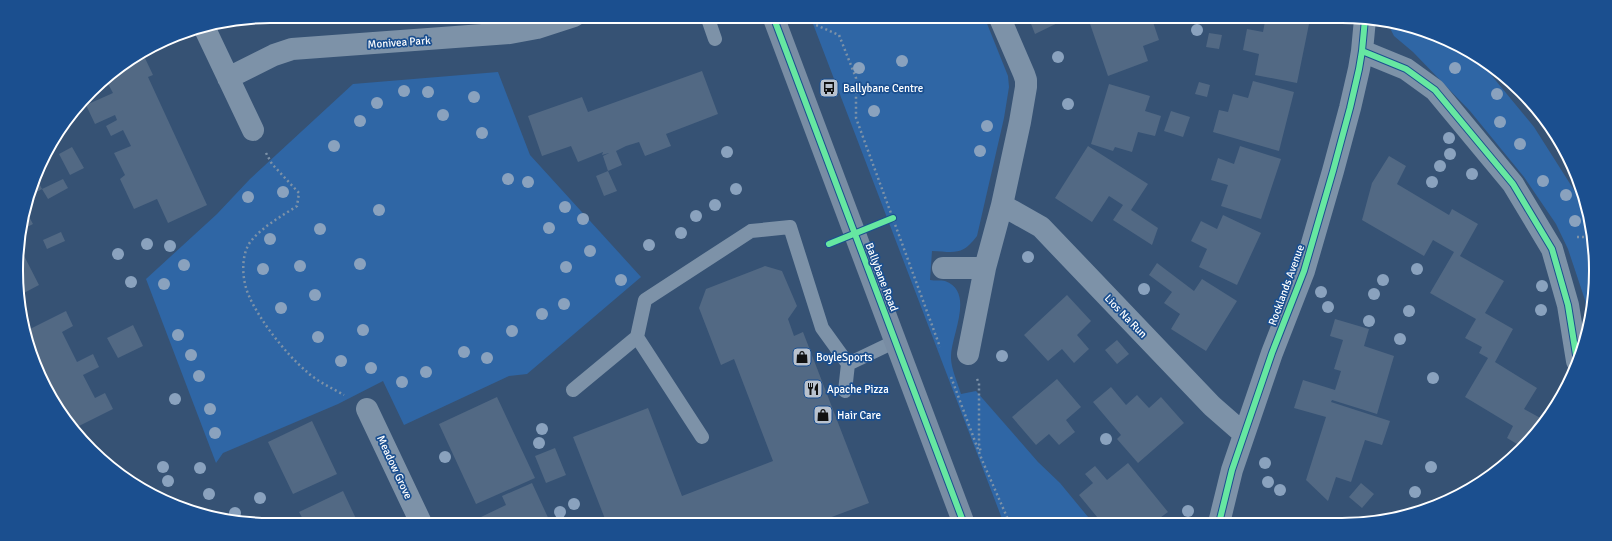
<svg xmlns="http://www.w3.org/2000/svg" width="1612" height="541" viewBox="0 0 1612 541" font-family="Signika,sans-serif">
<rect width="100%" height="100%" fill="#365274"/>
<path fill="#2f66a5" d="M810,16H984L1008,76L1009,87L1004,118L977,236C962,256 955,252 932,251L930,280C935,281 941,280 945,281C976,292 950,337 951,358C951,368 958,384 961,394L976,391L1038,462L1060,483L1093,523L1004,524Z
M1387,22L1407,25L1478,59L1534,127L1581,201L1594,237L1588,321L1585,300L1568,249L1556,224L1524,177L1470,111L1413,52L1394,36Z
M498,72L530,155L641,277L527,374L509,376L404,425L383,381L338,404L223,453L216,463L146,279L217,214L250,179L353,84Z"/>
<path fill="#526984" d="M1028,16H1072L1035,34Z
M1094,16H1133L1135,20L1145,16H1151L1159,40L1143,46L1148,61L1108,76L1088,18Z
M1266,16L1309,24L1297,83L1255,75L1259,54L1243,50L1247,29L1263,32Z
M1209,33L1222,35L1219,49L1206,47Z
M143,54L153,75L148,77L207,205L168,223L157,199L134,209L120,179L125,175L114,153L131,146L123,130L111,136L106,126L117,120L115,115L95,124L86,105L113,93L105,78Z
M702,71L718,114L666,134L671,146L645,156L639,142L626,146L616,151L622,165L608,171L603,156L609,153L602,155L603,152L578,162L571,146L542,156L528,116L582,97L588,112Z
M1253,81L1294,92L1279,151L1213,132L1219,110L1228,112L1233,94L1248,98Z
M1199,82L1210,85L1207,97L1195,94Z
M1109,84L1150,96L1145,111L1161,116L1155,136L1138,132L1132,152L1115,147L1113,151L1091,144Z
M1171,111L1190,117L1183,137L1164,131Z
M1088,146L1148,184L1131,210L1158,228L1152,245L1113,220L1123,205L1109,196L1092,222L1055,198Z
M1240,146L1281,159L1261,219L1221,206L1228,185L1211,180L1218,158L1234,164Z
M72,147L84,168L70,175L59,154Z
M1389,156L1406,166L1397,184L1449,215L1452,209L1478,224L1460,256L1504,281L1485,313L1513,329L1495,362L1537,388L1524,409L1544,420L1522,447L1507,438L1513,426L1465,397L1488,358L1479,353L1482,347L1465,338L1476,319L1430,293L1454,252L1433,240L1424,256L1362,220L1372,183Z
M608,171L617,191L604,196L596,176Z
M36,177L42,189L31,195L32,190Z
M63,179L68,188L48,199L42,189Z
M26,211L33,224L21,230L24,217Z
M1223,215L1261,233L1237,285L1199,267L1207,249L1191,241L1201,221L1217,229Z
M61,232L65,241L47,249L43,240Z
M19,246L39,285L22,294Z
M1157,263L1194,291L1202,279L1237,301L1206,351L1171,329L1180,314L1164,303L1172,292L1149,275Z
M765,266L782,271L797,306L788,319L794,336L803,332L869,503L813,524H607L573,437L648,408L682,496L773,461L734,359L721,365L699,308L706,289Z
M1067,295L1091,321L1077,335L1089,349L1074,363L1062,349L1048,361L1024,335Z
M66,311L73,326L62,332L77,362L93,354L99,367L83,375L95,398L105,393L113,409L75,428L70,419L67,420L59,412L25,336L24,332Z
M1335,319L1369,329L1364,346L1394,356L1377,414L1332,400L1331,402L1390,421L1382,445L1365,440L1351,482L1336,477L1328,501L1306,480L1326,417L1294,408L1303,380L1335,390L1341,371L1334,369L1343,340L1330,336Z
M133,325L143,346L118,358L107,338Z
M1117,340L1129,354L1117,364L1105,350Z
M1057,379L1081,407L1066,420L1075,432L1059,445L1049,434L1036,445L1012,417Z
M1111,387L1126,405L1137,395L1149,408L1161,397L1184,423L1138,463L1117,439L1121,435L1093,402Z
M497,397L535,478L476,504L439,424Z
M312,421L337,474L293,494L268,442Z
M555,448L566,475L546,483L535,456Z
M1128,463L1168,512L1153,523H1102L1079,495L1093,483L1085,474L1095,466L1107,480Z
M532,483L551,524L485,525L481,517L506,505L502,496Z
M1361,483L1374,494L1362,508L1349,497Z
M343,491L359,525H306L299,512Z"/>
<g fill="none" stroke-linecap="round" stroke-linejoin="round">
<path stroke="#7d92a8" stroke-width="2.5" stroke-dasharray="2 3" stroke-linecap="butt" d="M812,16L816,25L839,35L856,78V118L940,347
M266,153L272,164L299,193L297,206C282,216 263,226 251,241C240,255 242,281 249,296C260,321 286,354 306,371C316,381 332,388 344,395
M1577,237H1594
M951,377L982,460L1010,524
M977,379L979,383V444L981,453"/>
<path stroke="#7d92a8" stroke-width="14" d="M707,16L715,39
M573,390L637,337
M845,391L848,364L896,341
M702,437L637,337L645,300L751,231L790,227L822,328L848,364"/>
<path stroke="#7d92a8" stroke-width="22" d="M205,29L253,130
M1362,51L1406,69L1435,90L1513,184L1552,249L1568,305L1577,361
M228,78L274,55L292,49L510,33L537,28L574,16
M1002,205L1041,227L1212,406L1244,434
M943,268H985
M968,354L985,268L1002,205L1020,122L1026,87V80L1024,74L999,16
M367,409L422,525
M1219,523L1232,470L1272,353L1304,271L1333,171L1350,108L1359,69L1362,51L1365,19"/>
<path stroke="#798da4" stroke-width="22" d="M773,16L964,524"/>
<g stroke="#1b4f8f" stroke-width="8">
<path id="cycleway" d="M773,16L964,524
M1362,51L1406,69L1435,90L1513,184L1552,249L1568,305L1577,361
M829,244L893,218
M1219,523L1232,470L1272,353L1304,271L1333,171L1350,108L1359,69L1362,51L1365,19"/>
</g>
<use href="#cycleway" stroke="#66e7a1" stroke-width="6"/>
</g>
<g fill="#8aa2be">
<circle cx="1197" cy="30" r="6"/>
<circle cx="1058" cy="57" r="6"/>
<circle cx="902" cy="61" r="6"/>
<circle cx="859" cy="68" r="6"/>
<circle cx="1455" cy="68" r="6"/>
<circle cx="404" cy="91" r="6"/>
<circle cx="428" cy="92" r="6"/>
<circle cx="1497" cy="94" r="6"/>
<circle cx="474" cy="97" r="6"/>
<circle cx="377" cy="103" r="6"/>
<circle cx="1068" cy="104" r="6"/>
<circle cx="874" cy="111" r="6"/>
<circle cx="443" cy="115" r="6"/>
<circle cx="360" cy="121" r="6"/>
<circle cx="1500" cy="122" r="6"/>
<circle cx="987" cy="126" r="6"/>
<circle cx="482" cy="133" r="6"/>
<circle cx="1449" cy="138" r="6"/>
<circle cx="1520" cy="144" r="6"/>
<circle cx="334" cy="146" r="6"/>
<circle cx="980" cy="151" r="6"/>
<circle cx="727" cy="152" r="6"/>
<circle cx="1450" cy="154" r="6"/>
<circle cx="1440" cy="166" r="6"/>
<circle cx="1472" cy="174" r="6"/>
<circle cx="508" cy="179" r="6"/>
<circle cx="1543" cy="181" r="6"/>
<circle cx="528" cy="182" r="6"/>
<circle cx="1432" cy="182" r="6"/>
<circle cx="736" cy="189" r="6"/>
<circle cx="283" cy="192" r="6"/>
<circle cx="1566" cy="195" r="6"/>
<circle cx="248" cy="197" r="6"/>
<circle cx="715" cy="205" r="6"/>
<circle cx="565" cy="207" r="6"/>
<circle cx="379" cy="210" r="6"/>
<circle cx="696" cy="216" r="6"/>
<circle cx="583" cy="219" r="6"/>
<circle cx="1575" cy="221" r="6"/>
<circle cx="549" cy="228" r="6"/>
<circle cx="320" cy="229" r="6"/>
<circle cx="681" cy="233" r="6"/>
<circle cx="270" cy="239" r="6"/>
<circle cx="147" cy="244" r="6"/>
<circle cx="649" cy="245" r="6"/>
<circle cx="170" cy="246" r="6"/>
<circle cx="590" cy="251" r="6"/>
<circle cx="118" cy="254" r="6"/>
<circle cx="1028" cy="257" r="6"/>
<circle cx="360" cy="264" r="6"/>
<circle cx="184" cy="265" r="6"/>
<circle cx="300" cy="266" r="6"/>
<circle cx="566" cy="267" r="6"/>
<circle cx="263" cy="269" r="6"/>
<circle cx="1417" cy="269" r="6"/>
<circle cx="621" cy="280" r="6"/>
<circle cx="1383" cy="280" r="6"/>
<circle cx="131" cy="282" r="6"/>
<circle cx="164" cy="284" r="6"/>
<circle cx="1542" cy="286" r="6"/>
<circle cx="1144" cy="289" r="6"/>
<circle cx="1321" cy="292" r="6"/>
<circle cx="1374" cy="294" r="6"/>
<circle cx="315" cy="295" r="6"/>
<circle cx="564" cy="304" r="6"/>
<circle cx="1328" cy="307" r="6"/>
<circle cx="281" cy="308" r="6"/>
<circle cx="1541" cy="310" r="6"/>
<circle cx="1409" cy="311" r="6"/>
<circle cx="542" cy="314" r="6"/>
<circle cx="1369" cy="321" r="6"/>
<circle cx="363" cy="330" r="6"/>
<circle cx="512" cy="331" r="6"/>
<circle cx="178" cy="335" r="6"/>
<circle cx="318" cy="337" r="6"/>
<circle cx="1400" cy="339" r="6"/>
<circle cx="464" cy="352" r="6"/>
<circle cx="191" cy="355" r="6"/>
<circle cx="1002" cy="356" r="6"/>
<circle cx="487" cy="358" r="6"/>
<circle cx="341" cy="361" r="6"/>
<circle cx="371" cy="368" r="6"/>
<circle cx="426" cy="372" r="6"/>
<circle cx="199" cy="376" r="6"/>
<circle cx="1433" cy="378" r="6"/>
<circle cx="402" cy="382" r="6"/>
<circle cx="175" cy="399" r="6"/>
<circle cx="210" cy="409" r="6"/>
<circle cx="542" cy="429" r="6"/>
<circle cx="215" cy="433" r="6"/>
<circle cx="1106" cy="439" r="6"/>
<circle cx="539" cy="443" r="6"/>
<circle cx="445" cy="457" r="6"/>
<circle cx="1265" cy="463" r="6"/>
<circle cx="163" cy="467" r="6"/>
<circle cx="1431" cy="467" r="6"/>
<circle cx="200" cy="468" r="6"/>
<circle cx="168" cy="481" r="6"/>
<circle cx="1268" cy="482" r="6"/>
<circle cx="1280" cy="490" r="6"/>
<circle cx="1415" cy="492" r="6"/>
<circle cx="209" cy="494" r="6"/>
<circle cx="260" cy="498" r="6"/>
<circle cx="574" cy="504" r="6"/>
<circle cx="1188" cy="511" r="6"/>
<circle cx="560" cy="512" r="6"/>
<circle cx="235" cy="513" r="6"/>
</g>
<defs>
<g id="bus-square" transform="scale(1)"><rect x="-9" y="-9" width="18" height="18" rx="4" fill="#b9c2ce" stroke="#1b4f8f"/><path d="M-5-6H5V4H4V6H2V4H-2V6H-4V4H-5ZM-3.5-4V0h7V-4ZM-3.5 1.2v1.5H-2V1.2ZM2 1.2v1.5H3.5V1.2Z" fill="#111"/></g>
<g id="shop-square" transform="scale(1)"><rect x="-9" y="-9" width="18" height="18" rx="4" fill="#b9c2ce" stroke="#1b4f8f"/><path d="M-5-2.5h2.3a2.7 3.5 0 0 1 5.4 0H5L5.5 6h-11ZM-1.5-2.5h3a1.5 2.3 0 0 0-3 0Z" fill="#111"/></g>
<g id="restaurant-square" transform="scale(1)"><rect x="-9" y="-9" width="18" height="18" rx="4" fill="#b9c2ce" stroke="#1b4f8f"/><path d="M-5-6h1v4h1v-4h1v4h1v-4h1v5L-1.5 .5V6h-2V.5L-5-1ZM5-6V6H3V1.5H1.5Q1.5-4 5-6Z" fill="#111"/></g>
</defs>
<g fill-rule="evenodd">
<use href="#bus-square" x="829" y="88"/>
<use href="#shop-square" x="802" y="357"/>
<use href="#restaurant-square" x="813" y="389"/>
<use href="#shop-square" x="823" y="415"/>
</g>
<g text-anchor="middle" stroke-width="3.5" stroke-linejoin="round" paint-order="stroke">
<g font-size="11" fill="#fff" stroke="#1b4f8f">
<text transform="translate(399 42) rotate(-4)" y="4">Monivea Park</text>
<text transform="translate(882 277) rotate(69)" y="4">Ballybane Road</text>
<text transform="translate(1286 285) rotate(-70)" y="4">Rocklands Avenue</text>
<text transform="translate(1126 316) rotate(46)" y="4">Lios Na Run</text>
<text transform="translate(395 467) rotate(65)" y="4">Meadow Grove</text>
</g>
<g font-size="11" fill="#fff" stroke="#1b4f8f" text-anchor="start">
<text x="843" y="92">Ballybane Centre</text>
<text x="816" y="361">BoyleSports</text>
<text x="827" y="393">Apache Pizza</text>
<text x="837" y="419">Hair Care</text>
</g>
</g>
<path d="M0 0H1612V541H0ZM270 23H1342A247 247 0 0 1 1589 270V271A247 247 0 0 1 1342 518H270A247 247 0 0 1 23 271V270A247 247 0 0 1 270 23Z" fill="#1b4f8f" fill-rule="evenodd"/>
<path fill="none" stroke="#fff" stroke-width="2" d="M270 23H1342A247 247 0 0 1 1589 270V271A247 247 0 0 1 1342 518H270A247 247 0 0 1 23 271V270A247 247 0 0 1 270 23Z"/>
</svg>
